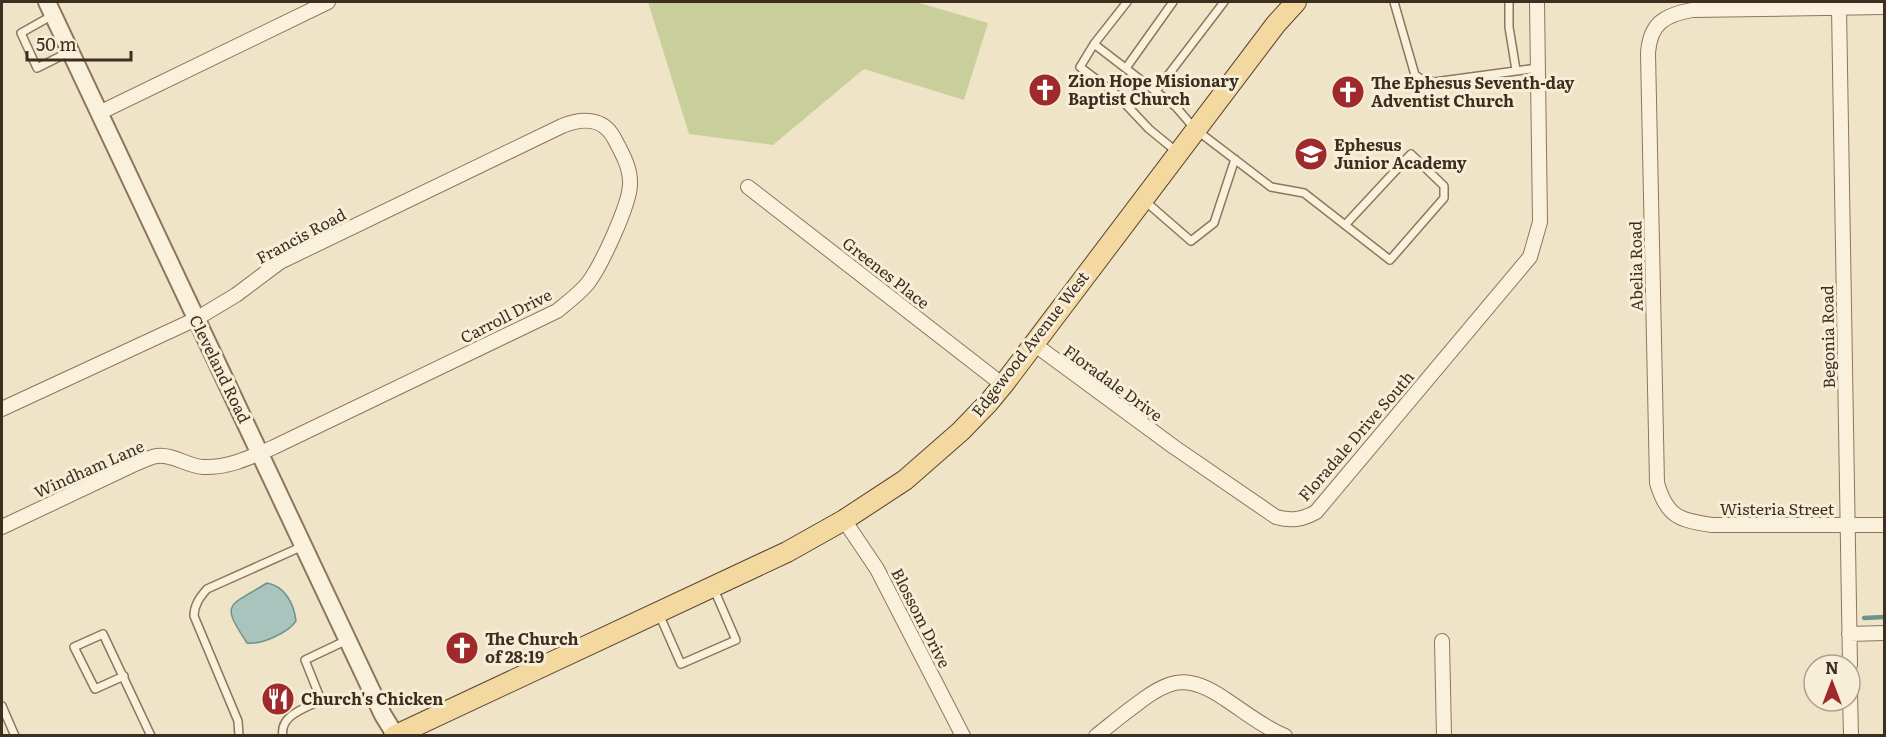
<svg xmlns="http://www.w3.org/2000/svg" width="1886" height="737" viewBox="0 0 1886 737" font-family="Literata,serif">
<rect width="100%" height="100%" fill="#f0e4c8"/>
<path fill="#c9cf9b" d="M648,2H916L988,23L964,100L864,69L773,145L689,134Z"/>
<path fill="#a9c4bc" stroke="#6f938a" stroke-width="1.5" d="M267,583C285,586 294,604 296,621C288,633 261,645 247,643C220,602 228,607 267,583Z"/>
<g fill="none" stroke-linecap="round" stroke-linejoin="round">
<path stroke="#6f938a" stroke-width="4.5" d="M1864,618L1884,617"/>
<g stroke="#8d765c" stroke-width="10">
<path id="service" d="M1127,2L1094,44L1176,107L1195,129L1271,187L1304,193L1390,260L1444,198V186L1411,154L1345,225
M1394,2L1415,75L1423,80L1434,82L1538,68
M1509,2V27L1516,70
M53,15L21,33L37,68L69,52
M1094,44L1080,67L1116,94L1149,129L1177,152
M1126,68L1173,2
M1156,91L1224,2
M1145,201L1191,241L1214,223L1235,159
M659,614L681,664L736,640L713,587
M124,676L95,689L74,647L103,634L151,736
M2,706L15,736
M239,736L238,721L194,616C194,605 200,597 207,589L303,546
M283,736C279,715 306,708 321,700L305,660L347,640"/>
</g>
<g stroke="#8d765c" stroke-width="16">
<path id="minor" d="M1884,7L1692,10C1665,15 1650,23 1648,53L1657,483C1667,517 1679,520 1712,525H1884
M1839,8L1850,665
M99,113L328,2
M748,187L1003,385
M1034,344L1174,447L1276,517C1291,521 1302,520 1316,512L1530,257L1540,222L1537,2
M2,409L196,319L236,295L280,262L562,126C581,118 603,117 614,138C622,153 631,168 630,185C629,206 601,266 588,283C579,294 568,302 557,311L274,447C251,457 229,468 203,467C187,466 173,454 157,456C150,457 142,461 135,464L2,527
M844,520L877,569L963,736
M1849,634L1884,633
M1442,641L1444,736
M1850,693L1851,736
M1096,736C1110,725 1123,714 1137,704C1170,678 1189,674 1225,699C1245,712 1263,727 1285,736"/>
</g>
<g stroke="#8d765c" stroke-width="20">
<path id="tertiary" d="M47,2L383,715L396,736"/>
</g>
<g stroke="#5b4430" stroke-width="22">
<path id="primary" d="M394,736L787,552L844,520L905,480L961,431L989,402L1003,385L1276,24L1296,2"/>
</g>
<use href="#service" stroke="#faf1dc" stroke-width="7"/>
<use href="#minor" stroke="#faf1dc" stroke-width="14"/>
<use href="#tertiary" stroke="#faf1dc" stroke-width="16"/>
<use href="#primary" stroke="#f3d9a0" stroke-width="20"/>
</g>
<defs>
<g id="church-disc" transform="scale(1.725)"><circle r="9.5" fill="#9e2a2b" stroke="#f7eed8"/><path d="M-1.2-6h2.4v3.5h3.3v2.4h-3.3V6h-2.4V-.1h-3.3v-2.4h3.3Z" fill="#fff"/></g>
<g id="school-disc" transform="scale(1.725)"><circle r="9.5" fill="#9e2a2b" stroke="#f7eed8"/><path d="M0-5L7-2L0 1L-7-2ZM-4 1L0 2.5L4 1V4Q0 6-4 4Z" fill="#fff"/></g>
<g id="restaurant-disc" transform="scale(1.725)"><circle r="9.5" fill="#9e2a2b" stroke="#f7eed8"/><path d="M-5-6h1v4h1v-4h1v4h1v-4h1v5L-1.5 .5V6h-2V.5L-5-1ZM5-6V6H3V1.5H1.5Q1.5-4 5-6Z" fill="#fff"/></g>
</defs>
<g fill-rule="evenodd">
<use href="#church-disc" x="1045" y="90"/>
<use href="#church-disc" x="1348" y="92"/>
<use href="#school-disc" x="1311" y="154"/>
<use href="#church-disc" x="462" y="648"/>
<use href="#restaurant-disc" x="278" y="699"/>
</g>
<g text-anchor="middle" stroke-width="6" stroke-linejoin="round" paint-order="stroke">
<g font-size="16" font-weight="bold" fill="#3d2e20" stroke="#f7eed8" text-anchor="start">
<text x="1068" y="87">Zion Hope Misionary<tspan x="1068" dy="18">Baptist Church</tspan></text>
<text x="1371" y="89">The Ephesus Seventh-day<tspan x="1371" dy="18">Adventist Church</tspan></text>
<text x="1334" y="151">Ephesus<tspan x="1334" dy="18">Junior Academy</tspan></text>
<text x="485" y="645">The Church<tspan x="485" dy="18">of 28:19</tspan></text>
<text x="301" y="705">Church's Chicken</text>
</g>
<g font-size="16" fill="#3d2e20" stroke="#f7eed8">
<text transform="translate(301 236) rotate(-28)" y="6">Francis Road</text>
<text transform="translate(1636 266) rotate(-91)" y="6">Abelia Road</text>
<text transform="translate(886 273) rotate(38)" y="6">Greenes Place</text>
<text transform="translate(506 316) rotate(-27)" y="6">Carroll Drive</text>
<text transform="translate(1828 337) rotate(-91)" y="6">Begonia Road</text>
<text transform="translate(1030 344) rotate(-52)" y="6">Edgewood Avenue West</text>
<text transform="translate(220 369) rotate(64)" y="6">Cleveland Road</text>
<text transform="translate(1113 383) rotate(36)" y="6">Floradale Drive</text>
<text transform="translate(1356 436) rotate(-49)" y="6">Floradale Drive South</text>
<text transform="translate(89 469) rotate(-24)" y="6">Windham Lane</text>
<text x="1777" y="515">Wisteria Street</text>
<text transform="translate(921 618) rotate(63)" y="6">Blossom Drive</text>
</g>
</g>
<rect width="1886" height="737" fill="none" stroke="#3d2e20" stroke-width="6"/>
<g transform="translate(1832 683)"><circle r="28" fill="#f7eed8" stroke="#ada18e" stroke-width="1.5"/>
<path d="M0-4.5L10 22L0 15L-10 22Z" fill="#9e2a2b"/>
<text y="-9" font-size="16" font-weight="bold" text-anchor="middle" fill="#3d2e20">N</text>
</g>
<path d="M27 51v9h104v-9" fill="none" stroke="#3d2e20" stroke-width="3"/>
<text x="36" y="51" font-size="18" fill="#3d2e20" stroke="#f7eed8" stroke-width="4.5" paint-order="stroke">50 m</text>
</svg>
